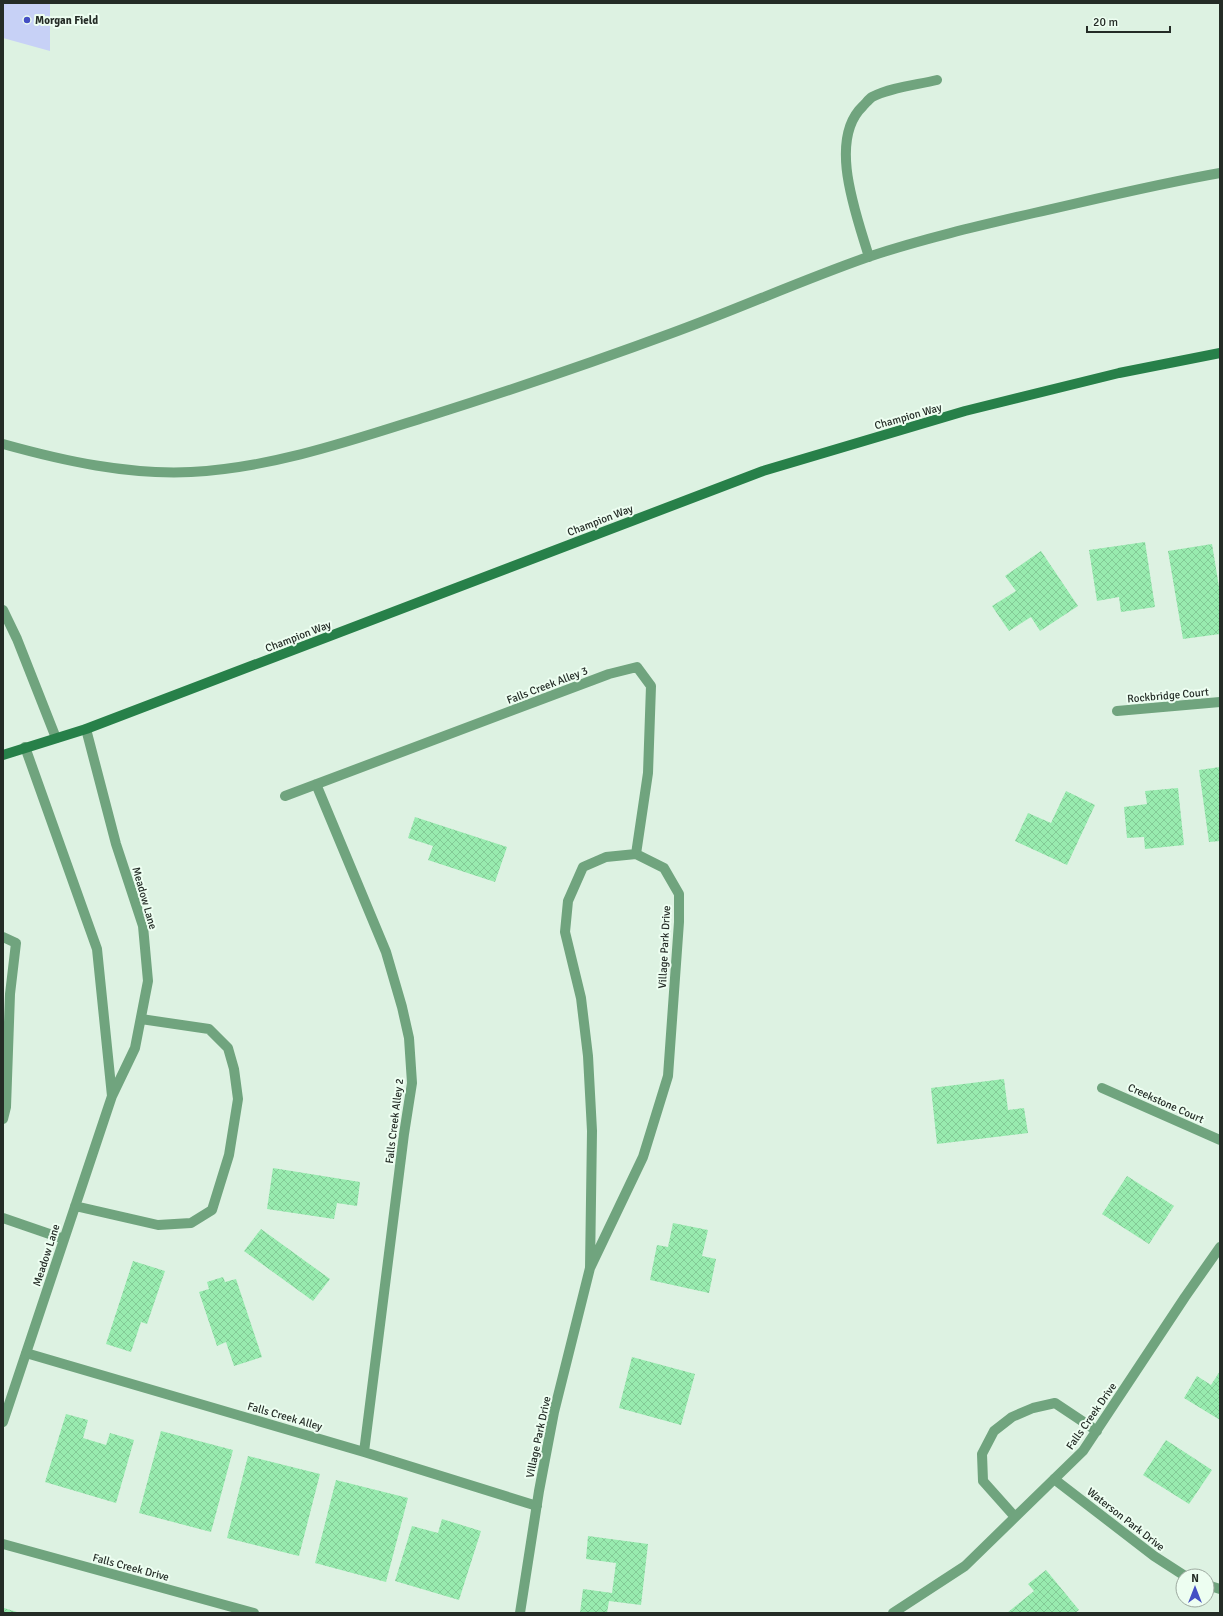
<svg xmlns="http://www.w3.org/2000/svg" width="1223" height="1616" viewBox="0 0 1223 1616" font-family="Signika,sans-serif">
<defs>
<pattern id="building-cross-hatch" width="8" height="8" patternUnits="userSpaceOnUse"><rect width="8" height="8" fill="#98ebaf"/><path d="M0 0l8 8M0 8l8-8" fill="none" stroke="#83ca96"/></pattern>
</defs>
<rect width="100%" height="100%" fill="#ddf2e2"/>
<path fill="#c7d1f6" d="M3,3H50V51L3,38Z"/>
<path fill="url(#building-cross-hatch)" d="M1145,542L1155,607L1121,612L1119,597L1097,601L1089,550Z
M1212,544L1220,593V634L1183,639L1168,551Z
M1041,551L1078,606L1040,631L1031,617L1009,631L992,606L1016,591L1005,576Z
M1220,767V841L1209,842L1199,770Z
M1178,788L1184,845L1145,849L1144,837L1127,838L1124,807L1147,804L1145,791Z
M1066,791L1095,805L1067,865L1015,841L1028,813L1051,823Z
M415,817L507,847L495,882L428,860L433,846L408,838Z
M1004,1079L1008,1110L1024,1108L1028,1133L937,1144L931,1088Z
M273,1168L360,1182L357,1206L337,1203L334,1219L267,1209Z
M1127,1176L1174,1206L1149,1244L1102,1214Z
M673,1223L708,1230L702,1256L716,1259L709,1293L650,1280L657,1245L668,1247Z
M261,1229L330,1279L313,1301L244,1251Z
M133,1261L165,1271L147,1324L141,1322L131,1352L106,1344Z
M223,1277L225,1282L236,1279L262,1357L234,1366L226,1342L217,1346L199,1292L209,1289L207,1282Z
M632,1357L695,1374L681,1425L619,1408Z
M1220,1371V1420L1184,1398L1197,1376L1211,1385Z
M66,1414L88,1420L83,1438L106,1445L110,1433L134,1440L116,1503L45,1482Z
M161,1431L233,1450L211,1532L139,1513Z
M1166,1440L1212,1470L1189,1504L1143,1475Z
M248,1456L320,1474L299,1556L227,1538Z
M336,1480L408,1498L386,1582L315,1563Z
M442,1519L481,1531L459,1600L395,1581L412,1526L438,1533Z
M588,1536L648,1544L641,1605L609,1601L607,1613H580L583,1589L612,1593L616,1563L586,1559Z
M1046,1570L1079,1610L1075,1613H1007L1034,1591L1028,1584Z
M4,1608L17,1612L16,1613H3Z"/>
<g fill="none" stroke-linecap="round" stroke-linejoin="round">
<path stroke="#70a47e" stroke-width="10" d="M869,257C857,216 827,140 863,106C866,103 869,99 872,97C892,87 916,85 937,80
M3,444C64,461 128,475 191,472C271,468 350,441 426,417C508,391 591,363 672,333C738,309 802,280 868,257C922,239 978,226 1034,213C1096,199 1157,184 1220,173
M3,610L17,639L56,738"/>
<path stroke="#70a47e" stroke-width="10" d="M1117,711L1220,702
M25,747L97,949L112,1096
M316,784L386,952L402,1007L409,1038L412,1083L404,1134L364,1452
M285,796L609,674L637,667L651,686L648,773L636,854
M3,937L16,943L10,994L6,1107L3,1119
M1102,1088L1220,1140
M75,1206L158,1225L191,1223L212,1210L229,1155L238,1099L234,1069L228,1048L209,1029L141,1019
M3,1218L64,1239
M26,1353L364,1452L537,1506
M3,1422L112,1096L135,1048L148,981L143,926L116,844L86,729
M1054,1479L1154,1556L1185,1576
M1015,1517L983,1481L982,1454L994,1431L1012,1417L1033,1408L1055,1403L1097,1431
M3,1544L254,1613
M1207,1585L1220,1589
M520,1613L539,1491L554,1412L590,1268L643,1157L668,1076L679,922V894L664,868L636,854L606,857L583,867L568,901L565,932L581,998L588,1056L592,1131L590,1268
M893,1613L965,1566L1083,1451L1185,1297L1220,1247"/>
<path stroke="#278049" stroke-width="10" d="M3,755L86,729L763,471L965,411L1119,373L1220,353"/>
</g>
<circle fill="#444fc4" stroke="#edfef1" stroke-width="1.5" cx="27" cy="20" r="4"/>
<g text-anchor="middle" stroke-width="4" stroke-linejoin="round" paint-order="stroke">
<g font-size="11" font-weight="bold" fill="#242c26" stroke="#edfef1" text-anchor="start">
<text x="35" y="24">Morgan Field</text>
</g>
<g font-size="11" fill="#242c26" stroke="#edfef1">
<text transform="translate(908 416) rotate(-16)" y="4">Champion Way</text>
<text transform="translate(600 520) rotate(-21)" y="4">Champion Way</text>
<text transform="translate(298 636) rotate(-21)" y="4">Champion Way</text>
<text transform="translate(547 685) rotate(-21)" y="4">Falls Creek Alley 3</text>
<text transform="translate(1168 695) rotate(-5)" y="4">Rockbridge Court</text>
<text transform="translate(145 898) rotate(74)" y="4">Meadow Lane</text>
<text transform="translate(664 947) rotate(-87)" y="4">Village Park Drive</text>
<text transform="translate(1166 1103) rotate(24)" y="4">Creekstone Court</text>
<text transform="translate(394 1121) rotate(-83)" y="4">Falls Creek Alley 2</text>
<text transform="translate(46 1255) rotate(-72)" y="4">Meadow Lane</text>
<text transform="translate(285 1416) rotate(16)" y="4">Falls Creek Alley</text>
<text transform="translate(1091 1416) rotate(-55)" y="4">Falls Creek Drive</text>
<text transform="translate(538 1437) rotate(-78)" y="4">Village Park Drive</text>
<text transform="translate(1126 1519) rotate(38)" y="4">Waterson Park Drive</text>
<text transform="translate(131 1567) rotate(15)" y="4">Falls Creek Drive</text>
</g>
</g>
<rect width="1223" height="1616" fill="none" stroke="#242c26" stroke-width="8"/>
<g transform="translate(1195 1588)"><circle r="19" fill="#edfef1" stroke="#9daaa0"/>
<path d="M0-3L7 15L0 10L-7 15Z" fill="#444fc4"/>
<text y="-6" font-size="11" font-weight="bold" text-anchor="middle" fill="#242c26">N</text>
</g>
<path d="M1087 26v6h83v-6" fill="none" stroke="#242c26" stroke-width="2"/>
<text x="1093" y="26" font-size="12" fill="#242c26" stroke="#edfef1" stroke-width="3" paint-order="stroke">20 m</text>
</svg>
